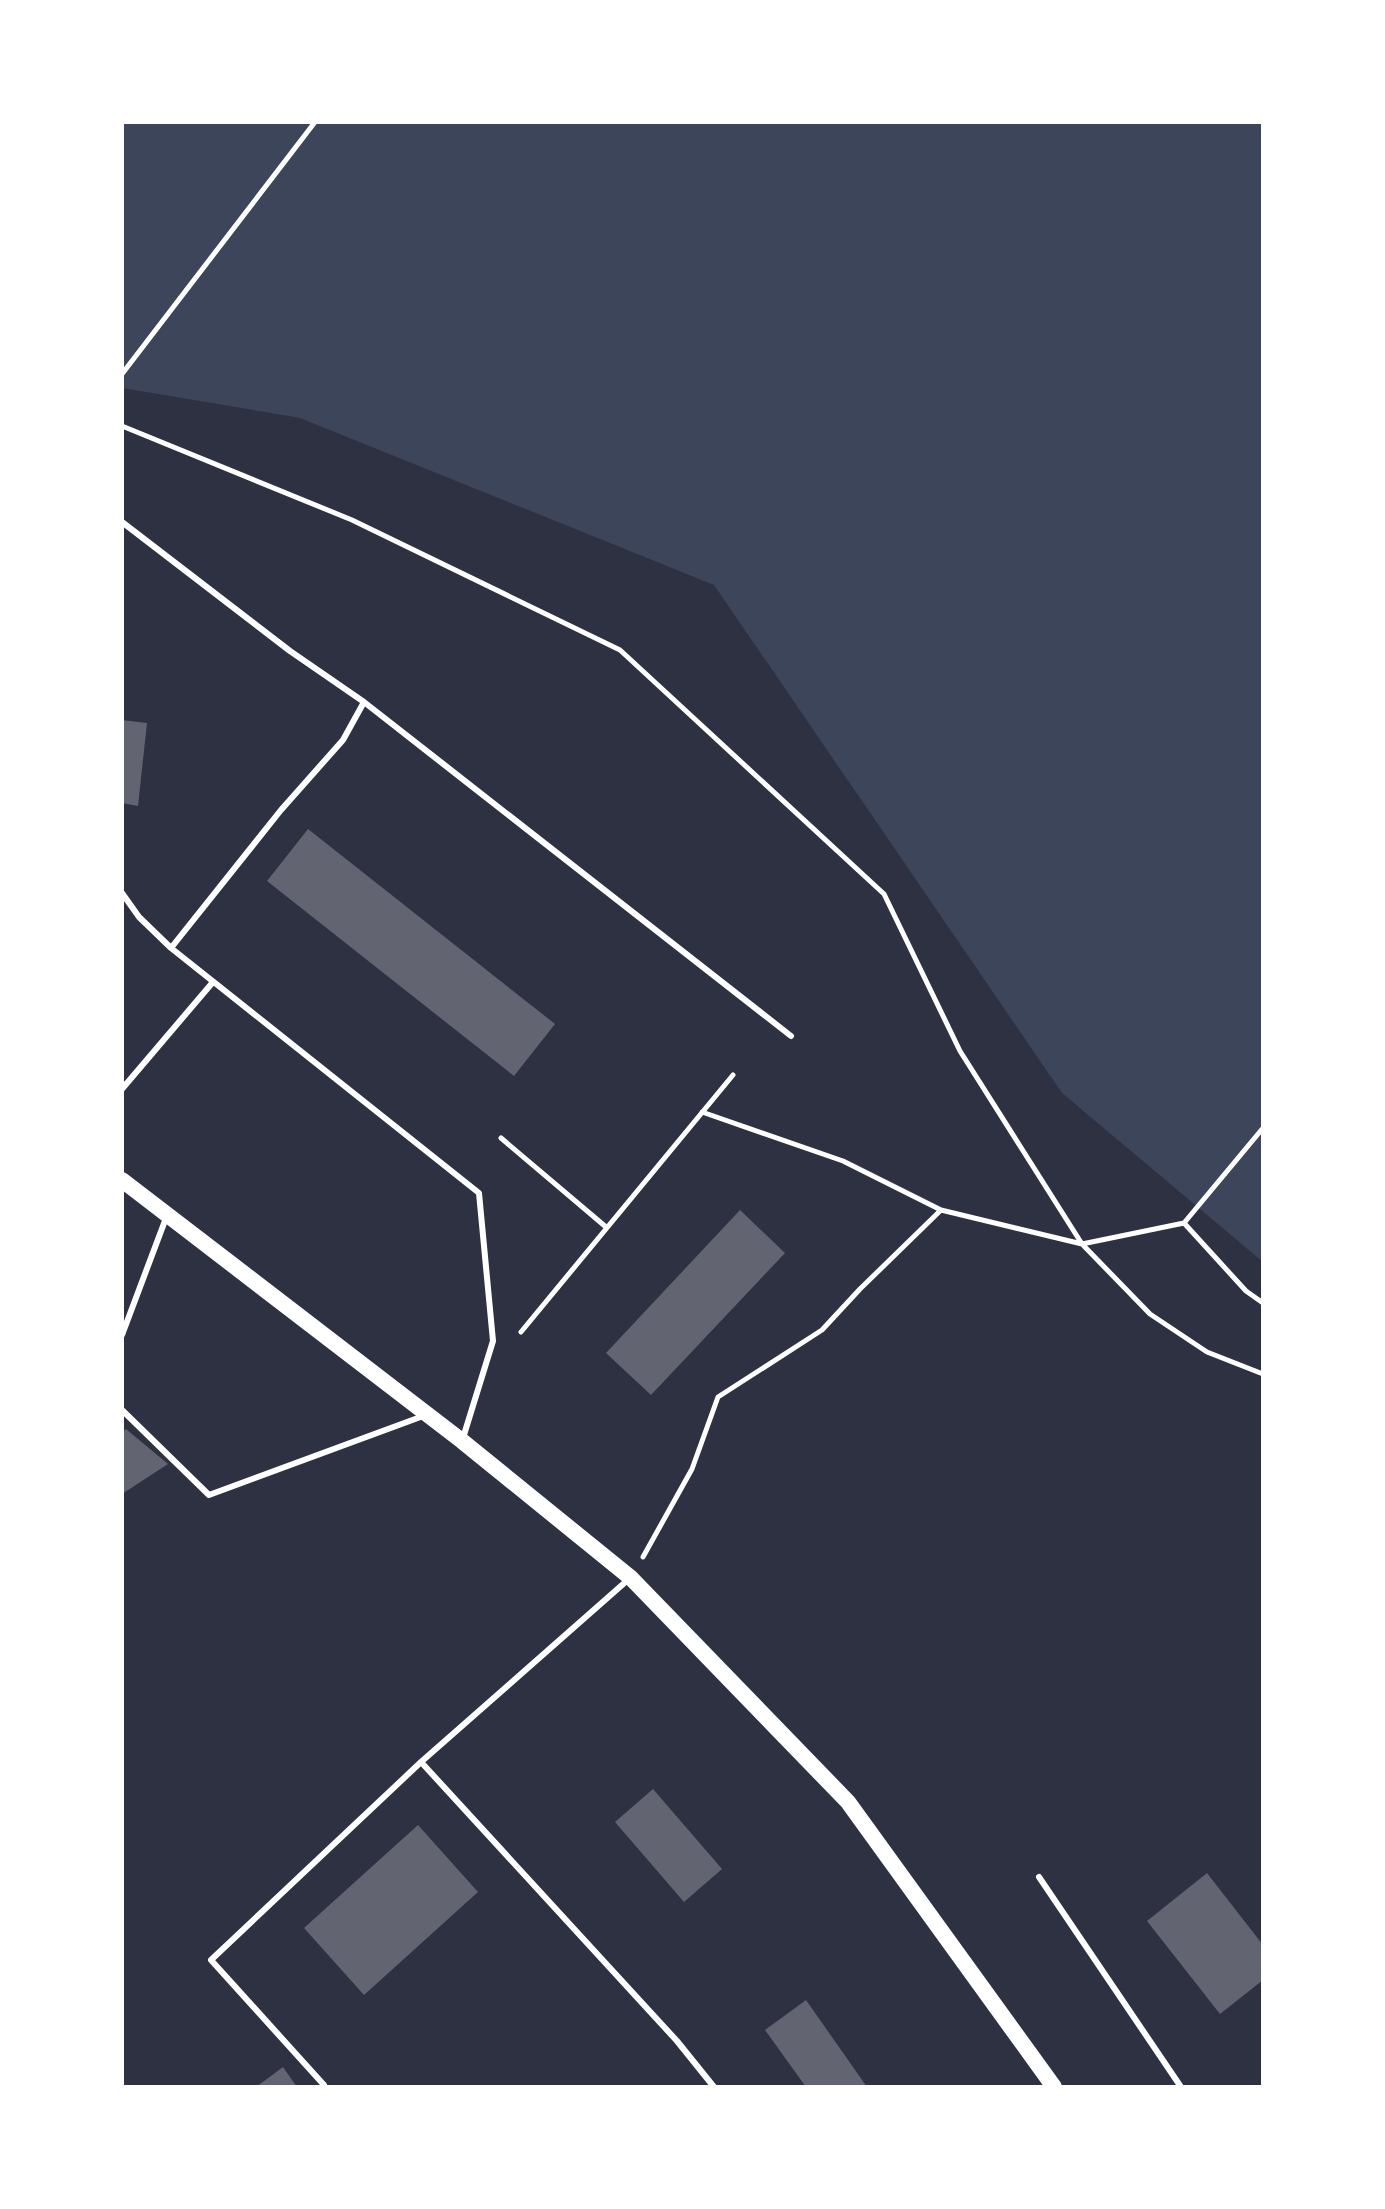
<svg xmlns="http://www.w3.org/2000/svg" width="1385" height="2209" viewBox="0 0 1385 2209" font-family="'Open Sans',sans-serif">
<rect width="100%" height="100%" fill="#2d3142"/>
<path fill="#3c4559" d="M122,122H1263V1262L1062,1093L714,585L300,418L122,388Z"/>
<path fill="#626471" d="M122,720L147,723L138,806L122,803Z
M308,829L555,1024L514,1076L267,881Z
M740,1210L785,1253L651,1395L606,1353Z
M126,1429L168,1464L122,1494V1432Z
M653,1789L722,1869L684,1902L615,1822Z
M418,1825L478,1892L364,1995L304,1928Z
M1207,1873L1263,1945V1980L1220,2014L1147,1921Z
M806,2000L867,2087H806L765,2030Z
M283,2067L297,2087H256Z"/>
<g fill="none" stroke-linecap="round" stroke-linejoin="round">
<path stroke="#fff" stroke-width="5" d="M122,374L315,122
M122,426L352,520L620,650L884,894L960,1051L1082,1244L1184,1223L1246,1291L1263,1303
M702,1112L843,1161L941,1210L1082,1244L1150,1314L1207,1352L1263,1374
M501,1138L606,1227
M1184,1223L1263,1128
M521,1332L733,1075
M643,1557L692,1469L718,1397L822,1330L860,1289L941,1210"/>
<path stroke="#fff" stroke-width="6" d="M122,522L290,651L364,702L343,740L281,810L171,948
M364,702L791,1036
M122,893L139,917L171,948L479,1193L493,1341L463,1438
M122,1089L213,982
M122,1335L166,1218
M122,1410L209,1495L426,1415
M630,1578L421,1762L677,2041L714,2087
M1039,1877L1181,2087
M324,2085L211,1960L421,1762"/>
<path stroke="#fff" stroke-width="16" d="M122,1180L462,1441L631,1578L848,1802L1054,2087"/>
</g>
<rect width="1385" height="2209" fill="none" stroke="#ffffff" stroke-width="248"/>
</svg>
